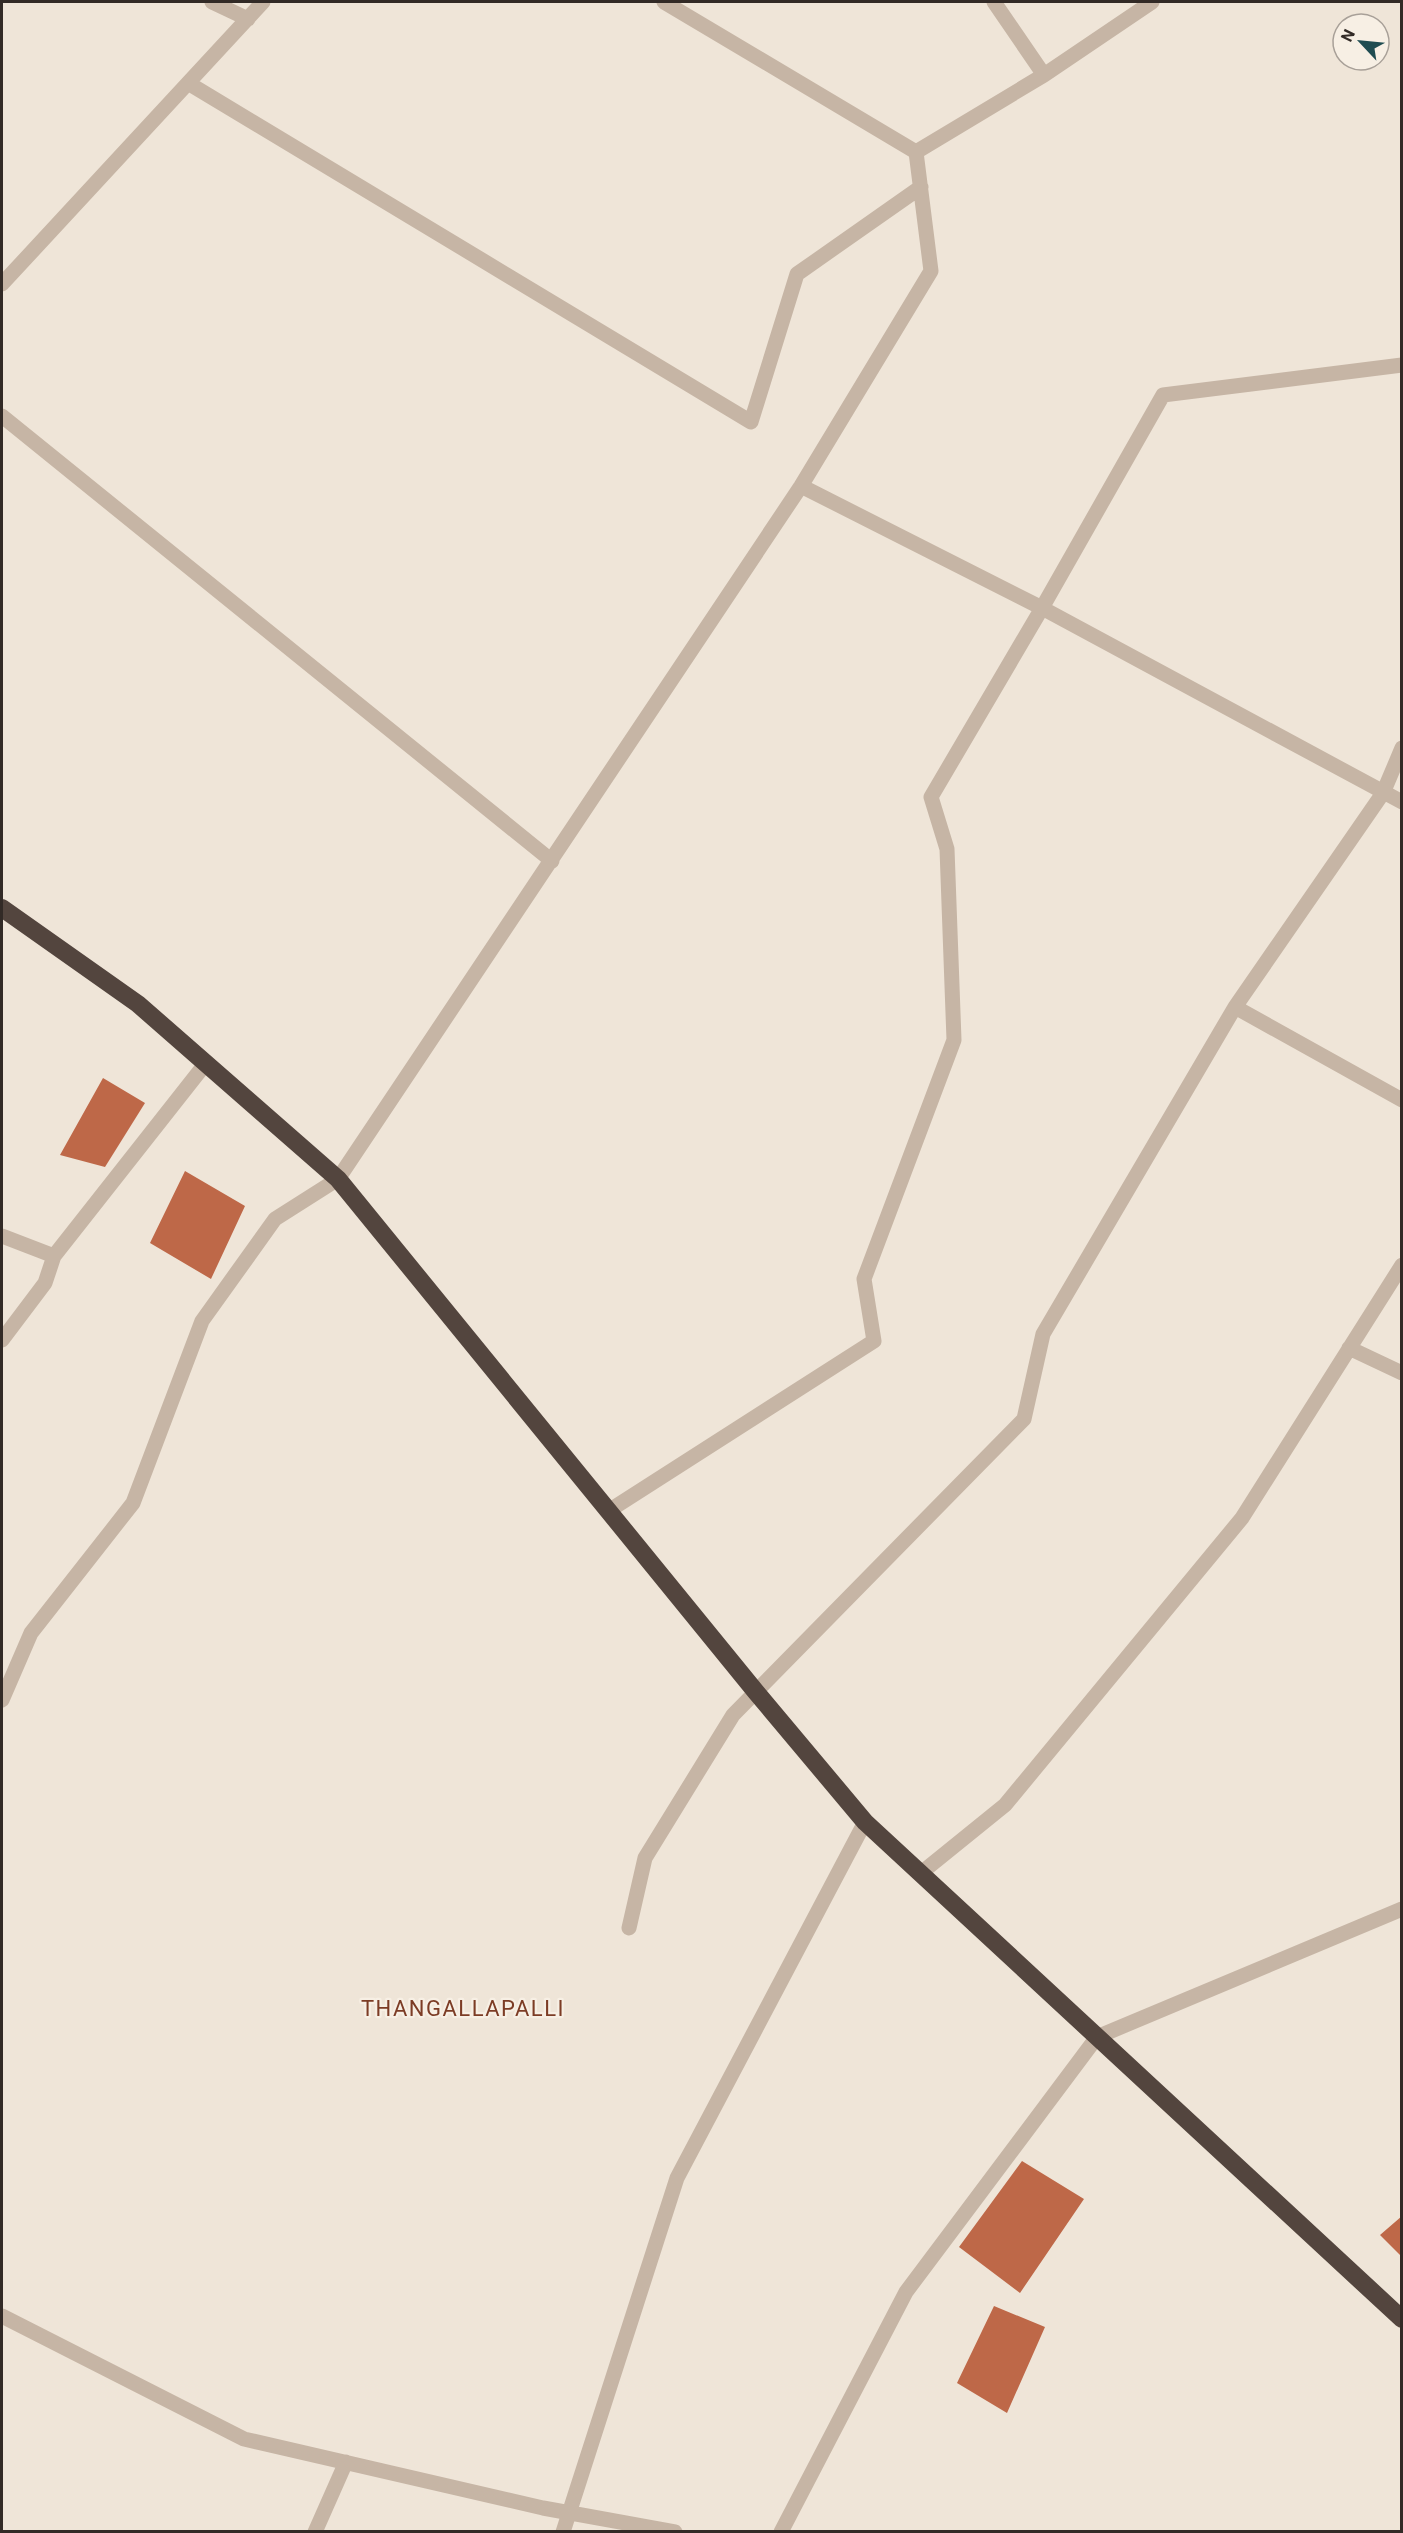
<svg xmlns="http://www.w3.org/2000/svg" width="1403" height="2533" viewBox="0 0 1403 2533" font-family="Roboto,sans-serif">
<rect width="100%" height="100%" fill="#efe5d8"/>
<path fill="#be6848" d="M103,1078L145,1103L105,1167L60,1155Z
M185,1171L245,1206L211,1279L150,1243Z
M1022,2161L1084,2199L1020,2293L959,2247Z
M1402,2216V2257L1380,2235Z
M994,2306L1045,2327L1007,2413L957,2383Z"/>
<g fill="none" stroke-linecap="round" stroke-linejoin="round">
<path stroke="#c6b5a5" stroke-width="15" d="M212,2L248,19
M994,2L1044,75
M188,83L751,422L797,274L921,187
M916,152L1044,75L1152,2
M2,284L263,2
M2,416L552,861
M801,486L1042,608L1402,802
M1235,1007L1383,793L1402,748
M2,1236L54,1256L206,1063
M2,1340L45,1283L54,1256
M1349,1348L1402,1373
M610,1510L874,1341L864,1279L954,1040L947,849L931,797L1042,608L1163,395L1402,365
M2,1700L31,1633L133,1503L202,1321L275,1219L338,1179L801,486L931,271L916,152L664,2
M921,1873L1005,1805L1242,1518L1402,1265
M629,1928L645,1858L733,1715L1024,1419L1043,1334L1235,1007L1402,1100
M2,2316L244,2439L543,2508L675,2532
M315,2532L346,2462
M563,2532L677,2178L865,1822
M781,2532L906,2292L1097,2037L1402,1909"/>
<path stroke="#53453e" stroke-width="18" d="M2,908L138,1004L338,1179L756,1692L865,1822L1402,2319"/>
</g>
<g text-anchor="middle" stroke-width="4.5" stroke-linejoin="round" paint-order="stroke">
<g font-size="22" letter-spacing="1.5" fill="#7c3c25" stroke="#f7efe4">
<text x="463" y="2016">THANGALLAPALLI</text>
</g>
</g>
<rect width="1403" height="2533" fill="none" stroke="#322a26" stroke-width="6"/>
<g transform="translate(1361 42) rotate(296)"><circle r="28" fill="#f7efe4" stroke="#a8a098" stroke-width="1.5"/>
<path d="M0-4.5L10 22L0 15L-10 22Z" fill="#1f4c51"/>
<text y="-9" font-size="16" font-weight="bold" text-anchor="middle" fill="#322a26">N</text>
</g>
</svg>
